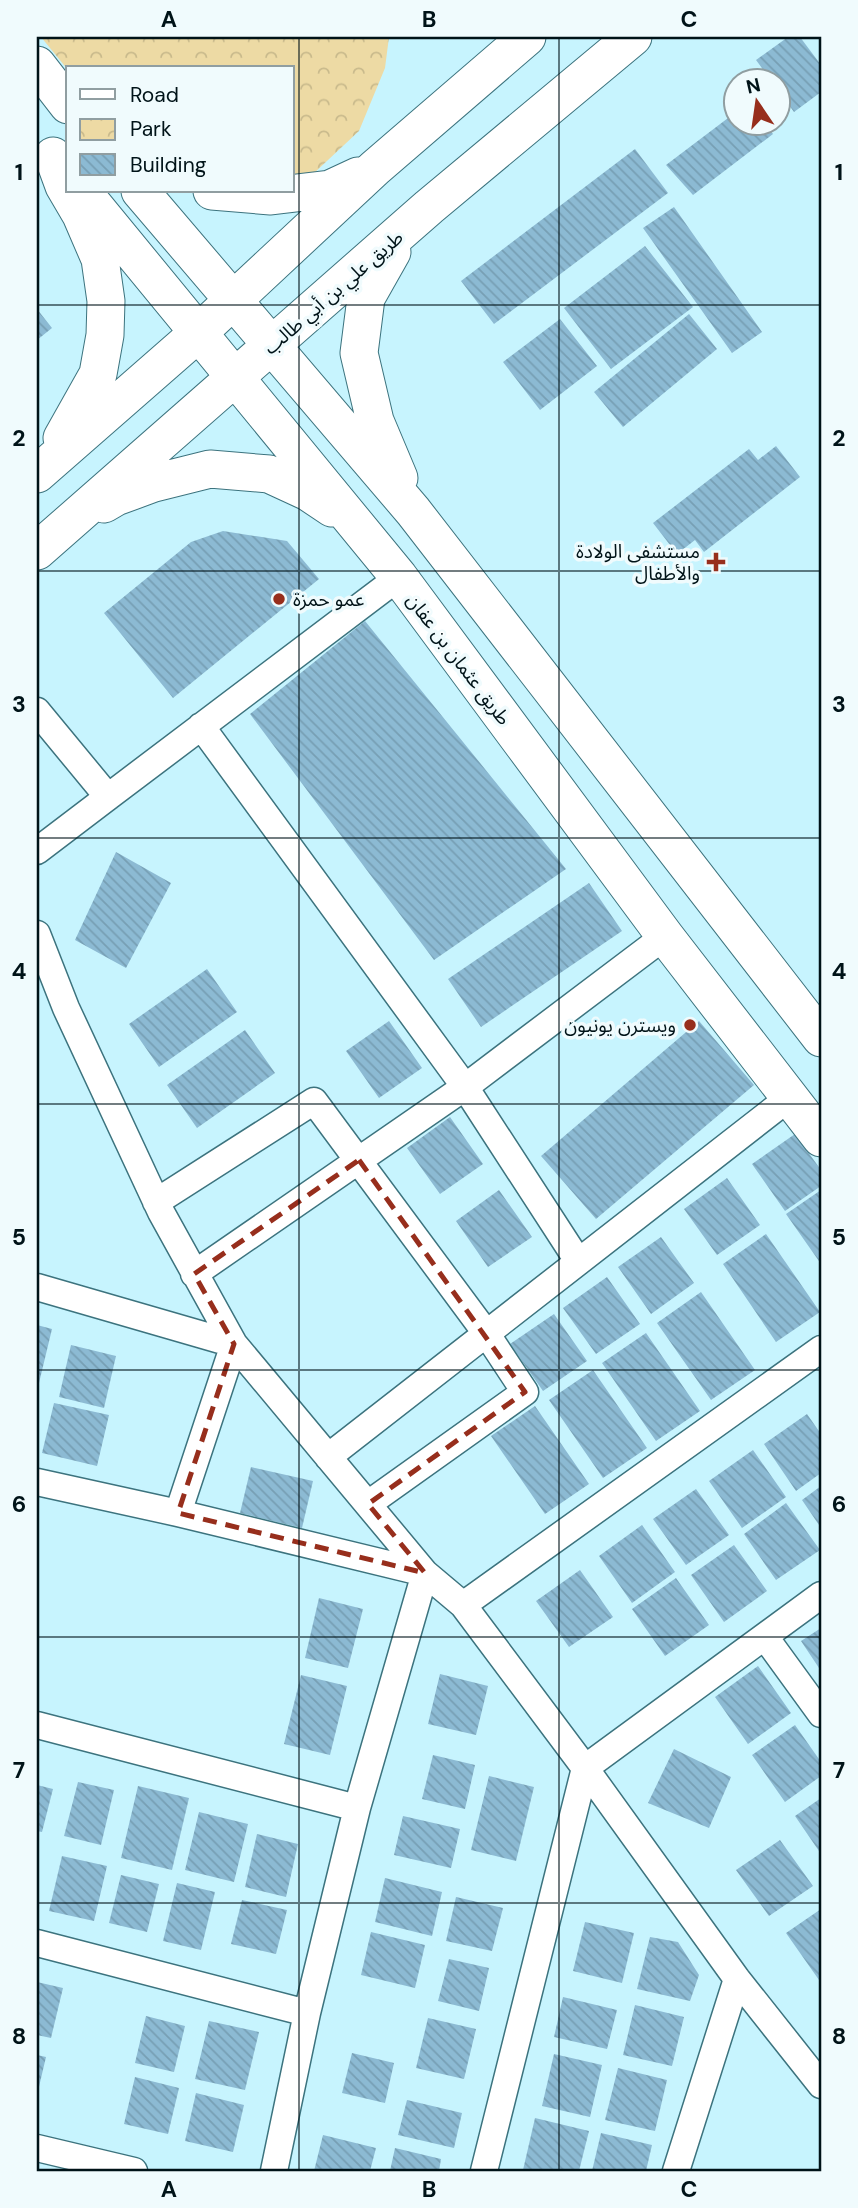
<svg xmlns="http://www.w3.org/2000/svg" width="858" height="2208" viewBox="0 0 858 2208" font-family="'DM Sans','Noto Sans Arabic',sans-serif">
<defs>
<pattern id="park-crowns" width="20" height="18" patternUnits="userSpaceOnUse" patternTransform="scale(1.75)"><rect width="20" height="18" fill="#eddaa4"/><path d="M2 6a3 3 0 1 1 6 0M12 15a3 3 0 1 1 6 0" fill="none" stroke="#c9ba8c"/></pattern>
<pattern id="building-back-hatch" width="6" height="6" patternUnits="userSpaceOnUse" patternTransform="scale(1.75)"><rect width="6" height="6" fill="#8cbad3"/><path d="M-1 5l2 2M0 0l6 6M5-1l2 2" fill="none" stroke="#779fb4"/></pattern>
</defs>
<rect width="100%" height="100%" fill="#c7f4fe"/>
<path fill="url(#park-crowns)" d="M41,37H389L385,68L359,131L312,175L292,178V68H68V70Z"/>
<path fill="url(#building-back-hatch)" d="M788,37H800L821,65V92L794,112L781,94L785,87L778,77L771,80L756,60Z
M736,112V122H762L773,134L693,195L666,165Z
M635,149L668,193L494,324L461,281Z
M674,207L762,332L732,353L643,228Z
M645,246L693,307L611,369L564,308Z
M37,309L52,328L37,340Z
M689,314L717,349L623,427L594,392Z
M560,319L597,366L540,410L503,362Z
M776,446L800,477L704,552L695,540L677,554L653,523L749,449L758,460Z
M223,531L287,541L319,579L173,698L104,613L191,542Z
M365,621L566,869L434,960L250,714Z
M116,852L171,883L126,968L75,940Z
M589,883L622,931L481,1027L448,979Z
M207,969L237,1012L159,1067L129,1024Z
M389,1021L422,1068L379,1098L346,1051Z
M699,1021L754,1085L596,1219L541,1156Z
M245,1030L275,1073L197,1128L167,1085Z
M450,1117L483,1164L440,1194L407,1148Z
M795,1134L821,1170V1186L785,1211L752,1164Z
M727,1178L760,1225L717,1255L684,1209Z
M499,1190L532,1237L488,1267L456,1221Z
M821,1190V1264L786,1214Z
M766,1234L820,1312L776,1342L723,1264Z
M661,1237L694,1283L651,1314L618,1267Z
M607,1277L640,1324L596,1354L563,1308Z
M701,1292L755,1370L711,1400L657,1323Z
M554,1314L587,1361L543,1391L510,1344Z
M37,1325L52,1329L39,1383L37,1382Z
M646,1333L700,1411L656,1441L602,1363Z
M71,1345L116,1356L104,1408L59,1397Z
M593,1370L647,1448L603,1478L549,1400Z
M54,1403L109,1415L97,1466L42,1453Z
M535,1406L589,1484L545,1514L491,1436Z
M807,1414L821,1434V1473L796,1491L764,1444Z
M753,1450L786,1497L742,1528L709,1481Z
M251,1467L313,1481L302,1528L240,1513Z
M821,1486V1528L802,1500Z
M696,1489L729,1535L686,1565L653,1519Z
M786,1503L820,1550L776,1580L744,1534Z
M642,1525L675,1572L632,1603L599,1556Z
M734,1545L767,1591L724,1622L691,1575Z
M580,1570L613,1617L569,1647L536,1601Z
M676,1578L709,1625L665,1656L632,1609Z
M319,1598L363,1609L348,1668L305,1658Z
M821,1628V1671L801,1641Z
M758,1666L791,1713L748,1744L715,1697Z
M440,1674L488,1686L476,1735L428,1724Z
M301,1675L347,1686L330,1755L284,1744Z
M795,1725L821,1762V1776L785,1802L752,1755Z
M674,1749L731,1777L709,1828L648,1803Z
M433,1755L475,1765L465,1809L422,1799Z
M489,1776L534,1787L516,1861L471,1850Z
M78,1782L114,1790L101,1845L64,1836Z
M37,1785L53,1789L42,1832L37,1831Z
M138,1786L189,1798L172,1870L121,1858Z
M821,1798V1854L795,1816Z
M199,1812L248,1824L234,1882L185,1870Z
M403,1816L460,1829L451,1868L394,1855Z
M257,1834L298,1844L286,1897L245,1887Z
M780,1840L813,1886L769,1916L736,1870Z
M62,1856L107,1866L94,1921L49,1911Z
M121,1875L159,1884L147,1932L109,1923Z
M385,1878L442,1892L432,1936L375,1922Z
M177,1883L215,1892L201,1950L163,1941Z
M456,1897L503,1908L492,1951L446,1941Z
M242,1900L287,1910L276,1954L231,1944Z
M821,1909V1978L819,1980L786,1933Z
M585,1922L634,1933L622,1983L573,1971Z
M371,1932L425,1945L415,1988L361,1975Z
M650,1937L678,1942L699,1975L690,2001L637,1989Z
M449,1959L489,1968L479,2011L438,2001Z
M37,1982L63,1988L51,2038L37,2035Z
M563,1997L617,2010L607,2049L554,2037Z
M635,2005L684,2017L672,2066L623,2055Z
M146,2016L185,2026L174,2072L135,2063Z
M428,2018L476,2029L464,2079L416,2068Z
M209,2021L259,2032L245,2090L195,2079Z
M352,2053L394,2063L385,2103L342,2093Z
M554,2054L602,2065L590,2117L542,2106Z
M37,2055L46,2057L38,2091H37Z
M618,2068L667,2080L655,2131L605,2120Z
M135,2077L179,2088L168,2134L124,2124Z
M196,2093L244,2105L233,2152L185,2141Z
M407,2100L462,2113L454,2148L398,2135Z
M535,2118L589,2131L579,2171L523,2170Z
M601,2133L652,2145L646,2171H592Z
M323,2135L376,2148L370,2171H314Z
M395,2148L441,2159L439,2171H390Z"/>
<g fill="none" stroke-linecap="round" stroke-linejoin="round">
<g stroke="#3c737e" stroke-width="29">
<path id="minor" d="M37,711L108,797L37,851
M201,726L465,1087L578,1261
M108,797L399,577
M37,934L66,1008L161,1212L234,1344L425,1573L463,1605L585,1768L737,1979L821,2085
M156,1202L314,1101L486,1333L525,1392L368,1504
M194,1274L465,1087L665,936
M37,1287L234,1344L178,1513
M328,1457L790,1097
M37,1482L178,1513L425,1573L357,1808L307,2013L274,2171
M463,1605L821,1349
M765,1637L821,1714
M37,1725L357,1808
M37,1943L307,2013
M37,2148L134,2171
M484,2171L585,1768L821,1595
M676,2171L737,1979"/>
</g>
<g stroke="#3c737e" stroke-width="39">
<path id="secondary" d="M37,65L68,105
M53,156L64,186L81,215L100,259L106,301L105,335L98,374L62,438
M82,191L399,577L665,936L821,1138
M140,191L413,511L821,1038
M212,191L271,196L330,189L358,176
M392,252L366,298L359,353L375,421L399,478
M37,474L197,334L375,168L527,37
M104,504L116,497L154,483L210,469L269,474L308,492L332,508
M37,551L429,207L633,37"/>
</g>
<use href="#minor" stroke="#fff" stroke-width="26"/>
<use href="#secondary" stroke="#fff" stroke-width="37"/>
</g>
<path fill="none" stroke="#972e1c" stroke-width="5" stroke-dasharray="14 9" stroke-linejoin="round" d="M359,1160L525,1392L368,1504L425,1573L178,1513L234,1344L194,1274Z"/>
<path fill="none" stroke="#001318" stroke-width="2" stroke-opacity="0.55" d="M299,37V2171M559,37V2171M37,305H821M37,571H821M37,838H821M37,1104H821M37,1370H821M37,1637H821M37,1903H821"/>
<g fill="#972e1c" stroke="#f0fbfd" stroke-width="2.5">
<path d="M712.5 551.5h7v7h7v7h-7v7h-7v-7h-7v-7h7z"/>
<circle cx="279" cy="599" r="7"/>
<circle cx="690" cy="1025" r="7"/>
</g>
<g text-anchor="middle" stroke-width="7" stroke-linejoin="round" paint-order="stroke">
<g font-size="19" fill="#001318" stroke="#f0fbfd">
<text transform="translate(333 292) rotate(-41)" y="7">طريق علي بن أبي طالب</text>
<text transform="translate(459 659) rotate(53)" y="7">طريق عثمان بن عفان</text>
</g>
<g font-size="19" fill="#001318" stroke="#f0fbfd" text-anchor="end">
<text x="700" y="558">مستشفى الولادة<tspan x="700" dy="22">والأطفال</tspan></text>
<text x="293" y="606" text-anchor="start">عمو حمزة</text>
<text x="676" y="1032">ويسترن يونيون</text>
</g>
</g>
<rect width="858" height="2208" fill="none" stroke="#f0fbfd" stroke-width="77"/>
<rect x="66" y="66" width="228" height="126" fill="#f0fbfd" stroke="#909ea1" stroke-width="2"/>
<rect x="80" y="89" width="35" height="10" fill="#ffffff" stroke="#909ea1" stroke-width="2"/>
<text x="130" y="102" font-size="21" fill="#001318">Road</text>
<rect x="80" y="119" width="35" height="21" fill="url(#park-crowns)" stroke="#909ea1" stroke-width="2"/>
<text x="130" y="136" font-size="21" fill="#001318">Park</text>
<rect x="80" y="154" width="35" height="21" fill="url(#building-back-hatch)" stroke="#909ea1" stroke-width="2"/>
<text x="130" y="172" font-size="21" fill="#001318">Building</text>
<g transform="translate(757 102) rotate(347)"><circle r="33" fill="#f0fbfd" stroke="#909ea1" stroke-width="2"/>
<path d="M0-5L12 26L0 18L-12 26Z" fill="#972e1c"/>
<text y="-10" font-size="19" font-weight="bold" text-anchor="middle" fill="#001318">N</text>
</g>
<rect x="38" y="38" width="782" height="2132" fill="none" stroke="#001318" stroke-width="2.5"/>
<g font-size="23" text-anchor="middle" font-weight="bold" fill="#001318">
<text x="169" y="27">A</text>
<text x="429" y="27">B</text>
<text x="689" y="27">C</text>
<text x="19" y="180">1</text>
<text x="839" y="180">1</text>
<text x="19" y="446">2</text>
<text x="839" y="446">2</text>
<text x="19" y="712">3</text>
<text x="839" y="712">3</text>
<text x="19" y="979">4</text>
<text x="839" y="979">4</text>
<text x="19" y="1245">5</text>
<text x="839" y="1245">5</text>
<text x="19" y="1512">6</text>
<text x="839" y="1512">6</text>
<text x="19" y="1778">7</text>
<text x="839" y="1778">7</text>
<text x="19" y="2044">8</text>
<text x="839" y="2044">8</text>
<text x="169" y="2197">A</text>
<text x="429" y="2197">B</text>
<text x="689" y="2197">C</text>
</g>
</svg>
